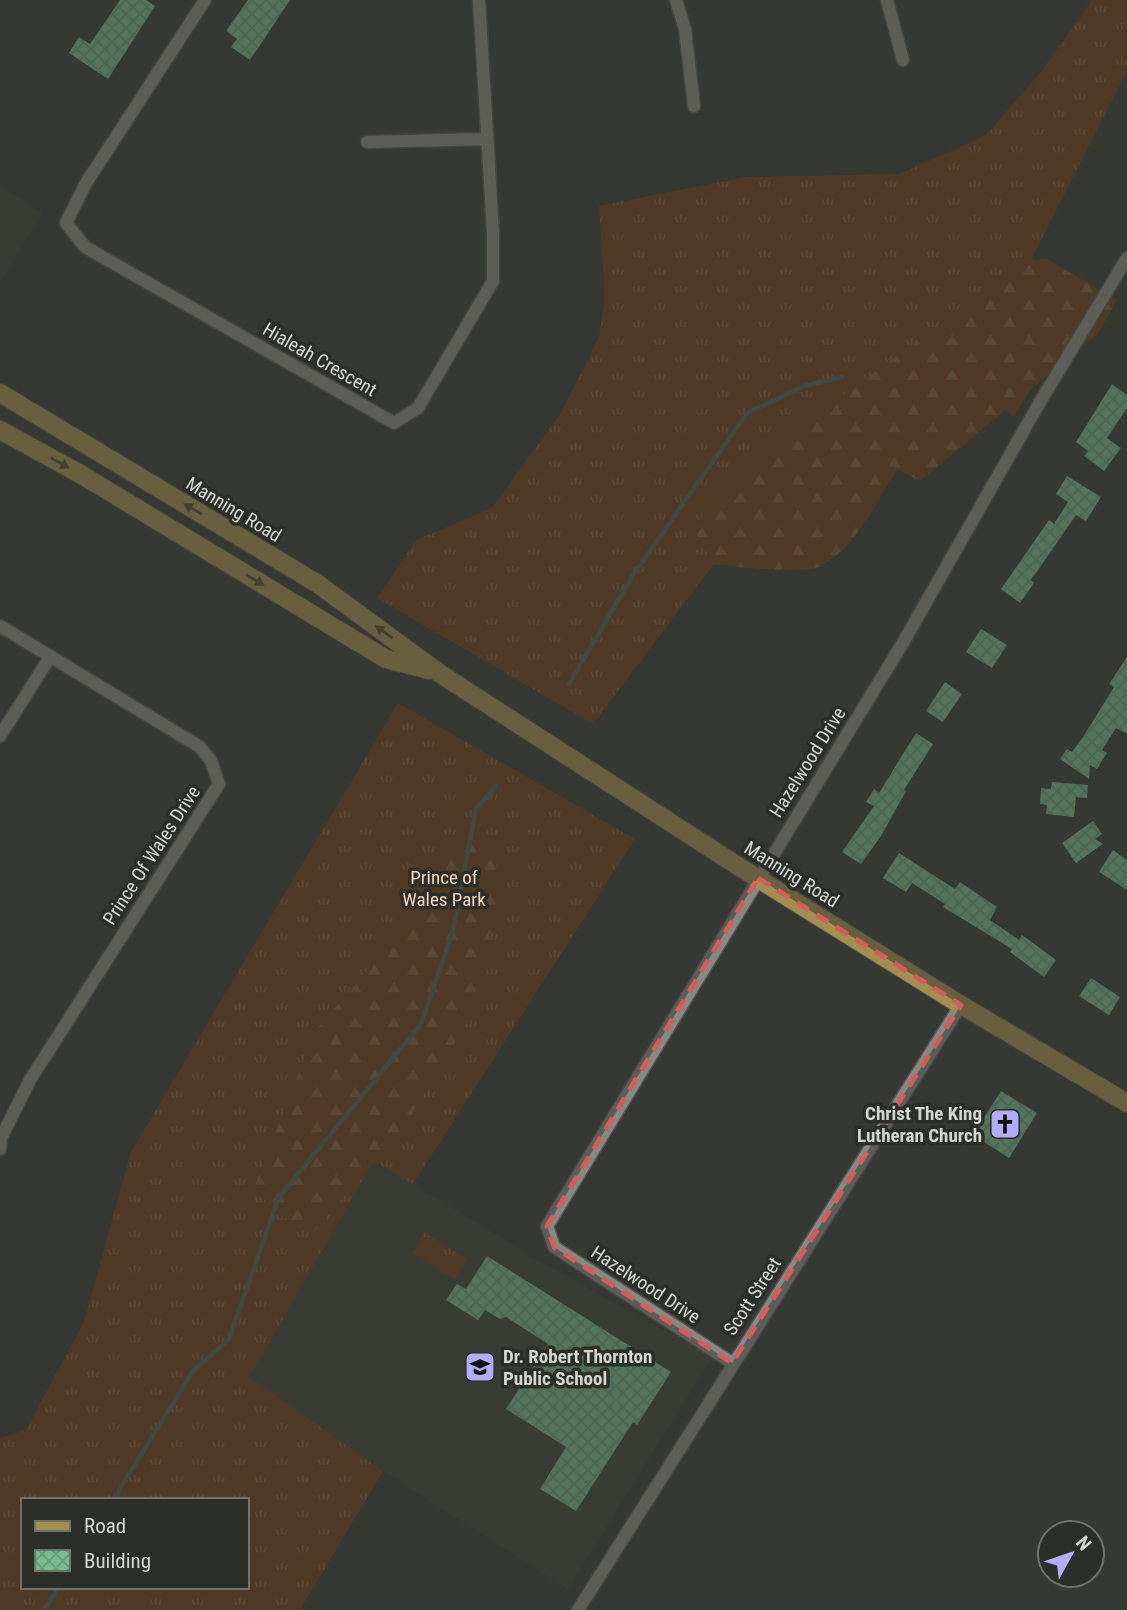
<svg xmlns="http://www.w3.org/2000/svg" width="1127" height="1610" viewBox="0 0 1127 1610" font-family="'Roboto Condensed',sans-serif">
<defs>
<pattern id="grass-tufts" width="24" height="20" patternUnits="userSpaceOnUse" patternTransform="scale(1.75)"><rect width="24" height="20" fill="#6e3b14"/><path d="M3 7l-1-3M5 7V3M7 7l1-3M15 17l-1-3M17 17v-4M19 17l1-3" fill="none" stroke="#825735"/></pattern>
<pattern id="forest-firs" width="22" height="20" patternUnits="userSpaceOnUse" patternTransform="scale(1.75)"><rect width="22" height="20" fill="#6e3b14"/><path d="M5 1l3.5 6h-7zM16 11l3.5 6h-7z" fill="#825735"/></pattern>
<pattern id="building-cross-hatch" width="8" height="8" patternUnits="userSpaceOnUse" patternTransform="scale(1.75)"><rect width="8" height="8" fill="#74bc8c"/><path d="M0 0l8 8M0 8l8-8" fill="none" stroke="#679d79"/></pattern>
</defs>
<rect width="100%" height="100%" fill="#363833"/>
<path fill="#3d4135" d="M0,185L42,213L0,283Z
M375,1160L534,1258L712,1357L568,1589L383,1471L248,1377Z"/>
<path fill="url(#grass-tufts)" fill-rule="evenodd" d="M1092,0H1127V71L1032,258L1091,292L1014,416L937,366L735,536L593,724L377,598L416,540L491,509L561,413L599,337L605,299L599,206L746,177L900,174L986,135L1040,73Z
M398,703L635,839L413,1184L374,1161L249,1377L383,1471L300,1610H0V1438L26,1430L84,1322L131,1152ZM23,1500H247V1587H23Z
M424,1233L467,1258L455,1279L412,1254Z"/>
<path fill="url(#forest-firs)" d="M1045,258L1117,300L1098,334L920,481L897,469C876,503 857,546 821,566C808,574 731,567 713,564L694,529L720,490L805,422L1022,267Z
M477,840L498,867L501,890L467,1024L404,1126L313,1233L282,1216L253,1190L315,1031L364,975L450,850Z"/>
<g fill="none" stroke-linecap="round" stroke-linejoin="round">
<path stroke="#425c59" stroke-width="4.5" d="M569,684L633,575L747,413L804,386L842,377
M113,1500L193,1371L229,1339L279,1197L421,1024L453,931L476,809L496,786
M44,1610L59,1587"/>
</g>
<path fill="url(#building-cross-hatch)" d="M120,0H146L155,6L108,79L69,53L79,37L90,44Z
M248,0H290L250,60L231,47L237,39L226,31Z
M1112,384L1127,395V408L1107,438L1121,448L1104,471L1084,456L1088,451L1076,442Z
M1067,476L1101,497L1086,521L1076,515L1031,580L1034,583L1020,603L1001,589L1049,520L1054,524L1068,502L1056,494Z
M981,629L1007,645L992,668L966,652Z
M1127,657V734L1116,728L1102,750L1107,753L1097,769L1090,765L1089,779L1060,759L1067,749L1072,752L1083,737L1114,687L1109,684Z
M945,682L962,694L943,722L926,711Z
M916,733L933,744L904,790L906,791L881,836L861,864L842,852L874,806L866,802L874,789L879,793Z
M1052,782L1088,785L1087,798L1076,797L1074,817L1046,814L1047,805L1040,804L1041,788L1051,789Z
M1093,821L1102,834L1095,839L1103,844L1076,863L1062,843Z
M1113,850L1127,860V890L1099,872Z
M899,853L955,889L960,882L997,907L990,920L1019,940L1022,935L1056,960L1044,977L1010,952L1012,949L943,907L945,904L912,883L906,892L883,878Z
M1091,978L1120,997L1109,1015L1079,996Z
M1001,1091L1037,1113L1009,1158L973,1135Z
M487,1256L671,1372L637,1425L633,1422L576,1511L540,1489L566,1447L506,1409L548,1344L506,1317L500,1319L485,1310L478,1320L446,1300L457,1284L466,1289Z"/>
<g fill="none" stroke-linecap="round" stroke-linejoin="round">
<g stroke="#555652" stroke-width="15">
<path id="minor" d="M205,0L86,183L66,223L85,247L394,423L418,408L493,281V233L479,0
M676,0L685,29L694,106
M887,0L903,60
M367,142L487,139
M0,626L200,747L211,761L219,784L30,1080L1,1138L0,1149
M0,736L50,657
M732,1363L554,1247L547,1226L904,641L1040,402L1127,258
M578,1610L961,1005"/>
</g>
<g stroke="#555652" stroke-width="20">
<path id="major" d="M0,393L318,584L439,673L741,868L961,1005L1127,1103
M0,430L82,475L386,659L429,670"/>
</g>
<use href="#minor" stroke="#878982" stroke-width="12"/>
<use href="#major" stroke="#a48e4e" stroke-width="18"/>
</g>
<defs><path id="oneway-solid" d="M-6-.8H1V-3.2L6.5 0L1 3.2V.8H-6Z" transform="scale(1.75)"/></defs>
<g fill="#504b34">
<use href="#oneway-solid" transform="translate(60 463) rotate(29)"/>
<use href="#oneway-solid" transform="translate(193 509) rotate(-149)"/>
<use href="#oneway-solid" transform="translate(255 580) rotate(31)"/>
<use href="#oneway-solid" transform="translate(384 632) rotate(-144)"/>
</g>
<path d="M0 0H1127V1610H0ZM758,878L961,1005L732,1363L554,1247L547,1226Z" fill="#363833" fill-opacity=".55" fill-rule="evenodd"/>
<path fill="none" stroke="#d55c5b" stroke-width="5" stroke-dasharray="14 9" stroke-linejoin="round" d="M758,878L961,1005L732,1363L554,1247L547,1226Z"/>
<defs>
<g id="church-square" transform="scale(1.575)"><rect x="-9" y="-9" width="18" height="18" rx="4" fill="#b3adf9" stroke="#2c2e29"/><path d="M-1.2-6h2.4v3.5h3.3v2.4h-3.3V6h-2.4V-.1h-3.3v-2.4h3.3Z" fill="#111"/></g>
<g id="school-square" transform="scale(1.575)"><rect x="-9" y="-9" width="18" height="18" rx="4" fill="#b3adf9" stroke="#2c2e29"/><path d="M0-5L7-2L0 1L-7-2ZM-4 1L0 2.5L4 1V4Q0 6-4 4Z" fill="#111"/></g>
</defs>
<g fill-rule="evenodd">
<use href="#church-square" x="1005" y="1124"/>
<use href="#school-square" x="480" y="1367"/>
</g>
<g text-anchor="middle" stroke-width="7" stroke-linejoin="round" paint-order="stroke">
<g font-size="19" fill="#d4d6d2" stroke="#2c2e29">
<text transform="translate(320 359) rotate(30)" y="7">Hialeah Crescent</text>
<text transform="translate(234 509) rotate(31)" y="7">Manning Road</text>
<text transform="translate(807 762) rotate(-58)" y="7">Hazelwood Drive</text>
<text transform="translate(151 855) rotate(-57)" y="7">Prince Of Wales Drive</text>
<text transform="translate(792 874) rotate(32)" y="7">Manning Road</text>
<text transform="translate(646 1284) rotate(33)" y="7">Hazelwood Drive</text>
<text transform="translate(752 1296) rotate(-57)" y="7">Scott Street</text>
</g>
<g font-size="19" fill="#fcd7bf" stroke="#2c2e29">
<text x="444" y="884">Prince of<tspan x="444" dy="22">Wales Park</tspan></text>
</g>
<g font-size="19" font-weight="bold" fill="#d4d6d2" stroke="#2c2e29" text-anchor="end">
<text x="982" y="1120">Christ The King<tspan x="982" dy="22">Lutheran Church</tspan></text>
<text x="503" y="1363" text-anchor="start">Dr. Robert Thornton<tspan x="503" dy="22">Public School</tspan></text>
</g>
</g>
<rect x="21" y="1498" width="228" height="91" fill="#2c2e29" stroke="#6f716d" stroke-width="2"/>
<rect x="35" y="1521" width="35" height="10" fill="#a48e4e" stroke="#6f716d" stroke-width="2"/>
<text x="84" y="1533" font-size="21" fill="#d4d6d2">Road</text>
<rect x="35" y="1550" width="35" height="21" fill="url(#building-cross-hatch)" stroke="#6f716d" stroke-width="2"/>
<text x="84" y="1568" font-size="21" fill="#d4d6d2">Building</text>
<g transform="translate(1071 1554) rotate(50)"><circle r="33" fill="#2c2e29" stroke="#6f716d" stroke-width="2"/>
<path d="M0-5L12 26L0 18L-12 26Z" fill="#b3adf9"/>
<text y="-10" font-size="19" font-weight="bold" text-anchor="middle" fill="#d4d6d2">N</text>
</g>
</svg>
